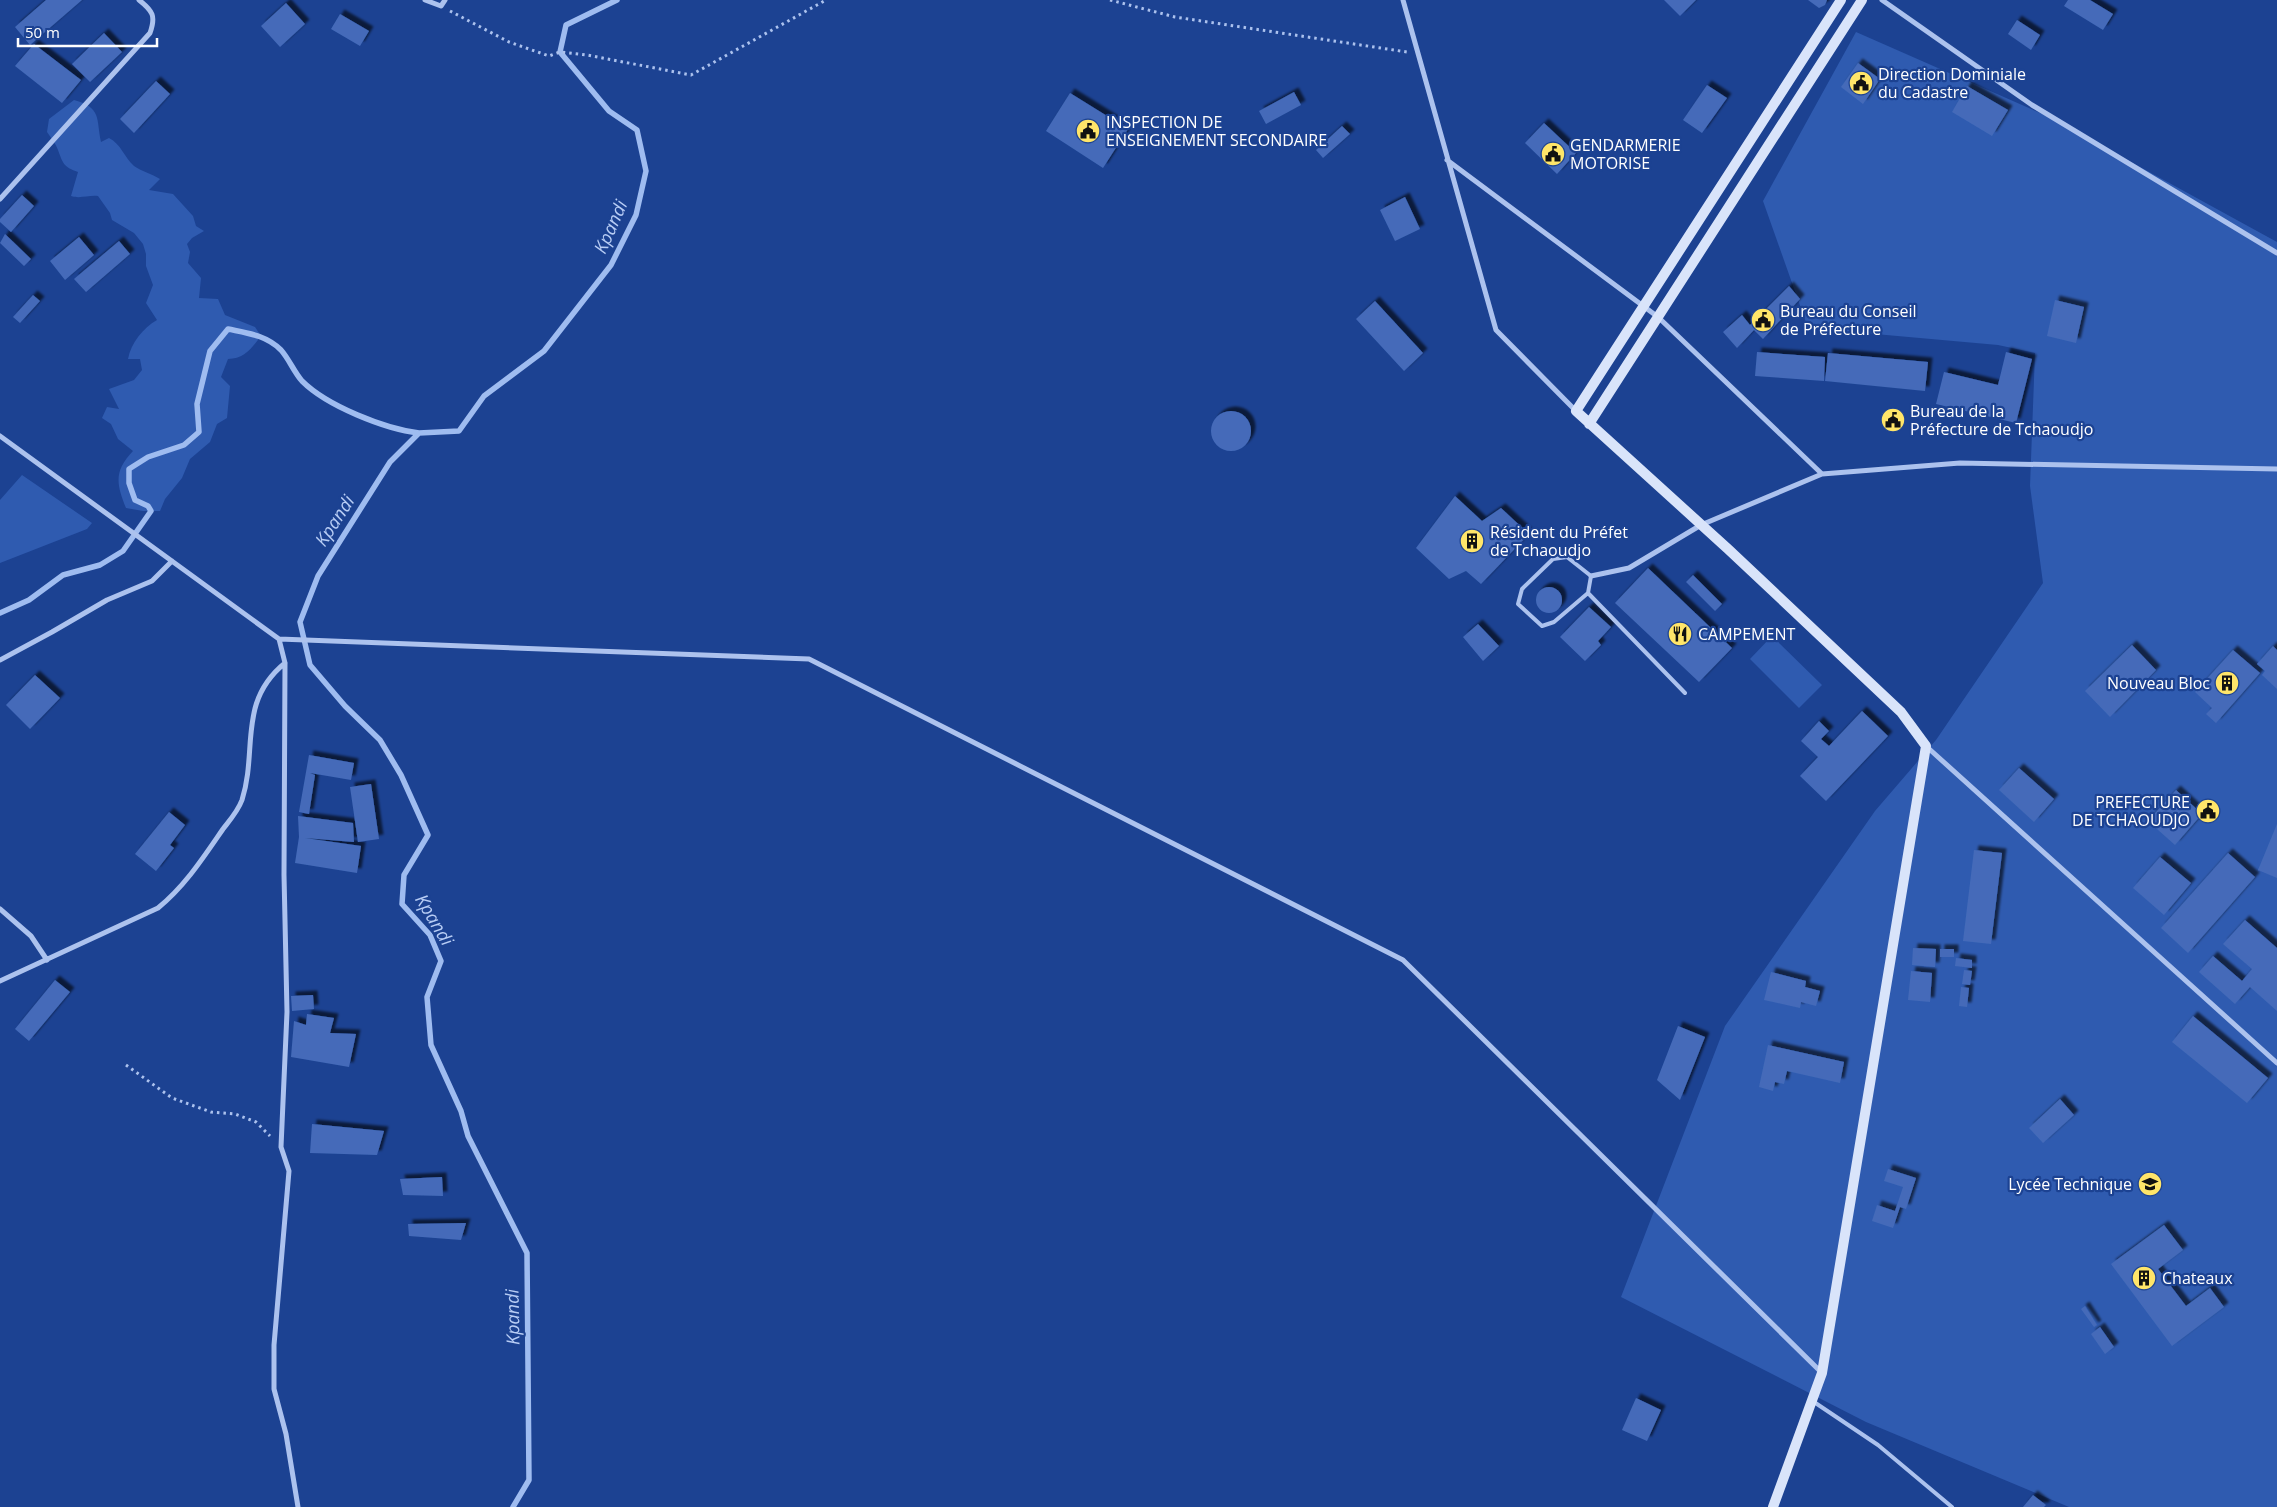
<svg xmlns="http://www.w3.org/2000/svg" width="2277" height="1507" viewBox="0 0 2277 1507" font-family="'Open Sans',sans-serif">
<defs>
<filter id="shadow"><feDropShadow dx="4.5" dy="-4.5" stdDeviation="1" flood-color="#0009"/></filter>
</defs>
<rect width="100%" height="100%" fill="#1c4292"/>
<path fill="#2f5bb0" d="M1856,32L2047,116L2277,242V1507H2069L1866,1422L1621,1297L1725,1026L1875,811L1936,740L2043,583L2030,486L2035,353L1998,345L1808,328L1763,201Z
M74,100C102,108 96,118 101,142L109,138C121,144 124,157 134,166C141,171 152,174 160,179L149,190L173,194L193,216L196,226L204,231L192,238L187,244L190,252L188,263L201,278L199,298L218,299L225,315L255,327L261,336C252,348 244,359 228,359L221,377L230,386L227,418L217,424L210,442L190,459L182,478L165,499L160,511H143L126,508C116,483 114,471 133,451L118,439L111,424L102,418L107,407L119,409L109,389L134,380L142,370L140,359H128C131,343 143,328 157,320L146,303L153,285L146,266V254L143,244L134,233L112,220L110,213L98,196C88,195 80,199 71,196L78,172C64,167 63,164 58,150C56,144 51,138 47,132L49,119Z
M22,475L92,523L87,529L0,563V500Z
M1772,636L1822,685L1799,708L1750,659Z"/>
<g fill="none" stroke-linecap="round" stroke-linejoin="round">
<path stroke="#9fbcf0" stroke-width="5.5" d="M0,613L29,600L63,575L100,565L123,551L151,511L148,506L135,500L129,483V469L148,457L184,445L199,432L197,404L210,351L228,329C247,333 266,335 281,350C289,359 294,372 302,381C327,406 385,429 419,433
M513,1507L529,1480L527,1253L468,1136L461,1111L431,1045L427,997L441,961L430,935L402,904L404,875L428,835L401,775L380,740L345,706L310,665L300,622L318,576L390,462L419,433L459,431L484,396L544,351L611,265L636,215L646,171L637,130L609,111L560,52L566,25L617,0"/>
</g>
<path fill="#446bb9" filter="url(#shadow)" d="M46,0H82L30,45L15,27Z
M1664,0H1696L1680,16Z
M1808,0H1827L1825,5L1819,8Z
M2068,0H2090L2113,14L2103,30L2064,6Z
M286,3L305,24L280,47L261,26Z
M340,14L369,31L360,46L331,29Z
M2017,20L2040,35L2031,50L2008,34Z
M104,33L122,52L90,82L72,64Z
M34,44L81,80L62,103L15,66Z
M1858,63L1880,79L1863,104L1841,87Z
M156,81L170,94L134,133L120,119Z
M1707,85L1727,98L1702,133L1683,120Z
M1967,86L2008,110L1992,136L1952,112Z
M1294,92L1301,105L1266,124L1259,111Z
M1070,93L1128,129L1103,168L1046,131Z
M1544,123L1576,153L1557,174L1525,143Z
M1342,126L1350,134L1323,158L1316,150Z
M22,195L34,206L11,232L0,222V219Z
M1405,197L1420,229L1395,241L1380,210Z
M5,234L31,259L24,266L0,243Z
M79,237L94,255L65,280L50,261Z
M119,241L130,254L86,292L74,279Z
M1789,286L1800,299L1763,339L1754,330L1737,348L1723,332L1742,315L1750,325Z
M33,295L40,301L20,323L13,317Z
M2055,300L2084,307L2076,343L2047,336Z
M1375,301L1423,353L1404,371L1356,319Z
M1757,352L1825,357L1824,381L1755,376Z
M2006,352L2032,359L2016,423L1936,404L1944,372L1998,385Z
M1828,353L1928,362L1925,391L1825,381Z
M1211 431a20 20 0 1 1 40 0a20 20 0 1 1-40 0Z
M1455,496L1482,521L1501,508L1529,534L1481,584L1466,571L1449,579L1416,548Z
M1648,568L1732,648L1699,682L1615,603Z
M1693,575L1722,604L1715,611L1686,582Z
M1536 600a13 13 0 1 1 26 0a13 13 0 1 1-26 0Z
M1589,607L1611,627L1598,641L1601,645L1585,661L1560,637Z
M1478,624L1499,646L1483,661L1463,637Z
M2132,645L2156,670L2110,717L2085,691Z
M2273,646L2277,650V689L2262,675L2265,671L2257,664Z
M2233,650L2260,673L2216,723L2206,714L2212,708L2195,692Z
M35,675L60,698L30,729L6,705Z
M1862,711L1888,736L1826,801L1800,776L1818,757L1801,741L1819,721L1829,731L1821,739L1829,746Z
M309,755L354,763L351,780L310,773L315,775L309,814L299,812Z
M2019,768L2054,799L2034,822L1999,790Z
M371,784L379,839L358,842L350,787Z
M2176,790L2202,814L2175,845L2148,821Z
M169,812L185,825L170,845L174,848L156,871L135,854Z
M298,816L353,823L354,842L305,838L361,846L357,873L295,863L299,837Z
M2277,824V878L2258,870Z
M1974,850L2002,853L1991,944L1963,941Z
M2228,853L2255,877L2188,953L2161,928Z
M2160,857L2191,883L2164,915L2133,888Z
M2245,920L2277,948V1011L2250,987L2235,1004L2199,972L2213,956L2242,981L2252,969L2223,944Z
M1913,948L1936,949L1935,967L1912,965Z
M1940,949H1954V957H1940Z
M1956,958L1972,960V968L1955,966Z
M1964,970L1972,971L1970,985L1962,984Z
M1911,971L1932,973L1930,1002L1908,1000Z
M1771,972L1806,981L1805,987L1820,991L1816,1006L1801,1002L1800,1008L1764,1000Z
M55,980L70,992L29,1041L15,1029Z
M1961,987L1969,988L1967,1007L1959,1006Z
M313,995L314,1009L292,1011L291,996Z
M307,1014L334,1018L330,1033L356,1034L349,1067L291,1057L294,1021L306,1025Z
M2193,1016L2268,1078L2247,1103L2172,1042Z
M1678,1026L1705,1037L1680,1100L1657,1080Z
M1768,1045L1844,1062L1840,1083L1787,1071L1784,1084L1775,1082L1773,1091L1759,1087Z
M2060,1099L2074,1115L2043,1143L2029,1128Z
M312,1124L384,1131L377,1155L310,1153Z
M1888,1169L1916,1178L1906,1209L1900,1207L1893,1228L1872,1221L1877,1205L1895,1211L1903,1187L1884,1181Z
M442,1177L443,1196L403,1195L400,1179Z
M466,1223L461,1240L409,1236L408,1224Z
M2164,1225L2183,1250L2158,1269L2186,1306L2210,1288L2224,1307L2172,1346L2111,1264Z
M2085,1306L2097,1325L2094,1327L2081,1309Z
M2100,1327L2114,1347L2105,1354L2091,1334Z
M1636,1398L1661,1410L1647,1441L1622,1430Z
M2033,1495L2046,1505L2044,1507H2023Z"/>
<g fill="none" stroke-linecap="round" stroke-linejoin="round">
<path stroke="#acc2ee" stroke-width="3" stroke-dasharray="2.5 4" stroke-linecap="butt" d="M1110,0L1175,17L1407,52
M450,11L509,42L549,56L560,52L587,55L691,75L826,0
M126,1065L172,1098L211,1112L235,1114L256,1122L270,1136"/>
<path stroke="#acc2ee" stroke-width="4" d="M1567,557L1591,576L1588,593L1554,622L1542,626L1518,604L1522,589L1553,559Z
M1588,593L1685,693
M1814,1402L1878,1445L1952,1507"/>
<path stroke="#acc2ee" stroke-width="5" d="M425,0L441,6L445,0
M1403,0L1496,330L1576,411
M1882,0L2032,105L2277,253
M1447,160L1658,317L1822,474L1960,463L2277,469
M0,199L150,33C156,16 153,11 139,0
M0,436L279,639L285,663L284,875L287,1012L281,1147L289,1171L274,1345V1389L286,1434L298,1507
M1591,576L1629,568L1701,525L1822,474
M279,639L809,659L1403,960L1822,1373
M0,660L52,632L107,600L152,581L172,561
M1927,747L2277,1063
M0,909L31,936L47,960
M0,981L158,908C185,886 203,858 223,829C230,820 238,811 242,800C258,750 237,702 285,663"/>
<path stroke="#d9e4fa" stroke-width="10" d="M1589,424L1862,0
M1773,1507L1822,1373L1926,746L1901,712L1728,549L1576,411L1841,0"/>
</g>
<defs>
<g id="civic-disc" transform="scale(1.25)"><circle r="9.5" fill="#ffe569" stroke="#1c4292"/><path d="M-.6-6.5H3V-4.5H.6V-3L4-1V1h2V6H-6V1h2V-1L-.6-3ZM-1.2 2.5V6h2.4V2.5Z" fill="#111"/></g>
<g id="building-disc" transform="scale(1.25)"><circle r="9.5" fill="#ffe569" stroke="#1c4292"/><path d="M-4-6H4V6H1V3H-1V6H-4ZM-2.5-4.3h1.7v1.8h-1.7ZM.8-4.3h1.7v1.8H.8ZM-2.5-1h1.7V.8h-1.7ZM.8-1h1.7V.8H.8Z" fill="#111"/></g>
<g id="restaurant-disc" transform="scale(1.25)"><circle r="9.5" fill="#ffe569" stroke="#1c4292"/><path d="M-5-6h1v4h1v-4h1v4h1v-4h1v5L-1.5 .5V6h-2V.5L-5-1ZM5-6V6H3V1.5H1.5Q1.5-4 5-6Z" fill="#111"/></g>
<g id="school-disc" transform="scale(1.25)"><circle r="9.5" fill="#ffe569" stroke="#1c4292"/><path d="M0-5L7-2L0 1L-7-2ZM-4 1L0 2.5L4 1V4Q0 6-4 4Z" fill="#111"/></g>
</defs>
<g fill-rule="evenodd">
<use href="#civic-disc" x="1861" y="83"/>
<use href="#civic-disc" x="1088" y="131"/>
<use href="#civic-disc" x="1553" y="154"/>
<use href="#civic-disc" x="1763" y="320"/>
<use href="#civic-disc" x="1893" y="420"/>
<use href="#building-disc" x="1472" y="541"/>
<use href="#restaurant-disc" x="1680" y="634"/>
<use href="#building-disc" x="2227" y="683"/>
<use href="#civic-disc" x="2208" y="811"/>
<use href="#school-disc" x="2150" y="1184"/>
<use href="#building-disc" x="2144" y="1278"/>
</g>
<g text-anchor="middle" stroke-width="4.5" stroke-linejoin="round" paint-order="stroke">
<g font-size="16" fill="#fff" stroke="#1c4292" text-anchor="start">
<text x="1878" y="80">Direction Dominiale<tspan x="1878" dy="18">du Cadastre</tspan></text>
<text x="1106" y="128">INSPECTION DE<tspan x="1106" dy="18">ENSEIGNEMENT SECONDAIRE</tspan></text>
<text x="1570" y="151">GENDARMERIE<tspan x="1570" dy="18">MOTORISE</tspan></text>
<text x="1780" y="317">Bureau du Conseil<tspan x="1780" dy="18">de Préfecture</tspan></text>
<text x="1910" y="417">Bureau de la<tspan x="1910" dy="18">Préfecture de Tchaoudjo</tspan></text>
<text x="1490" y="538">Résident du Préfet<tspan x="1490" dy="18">de Tchaoudjo</tspan></text>
<text x="1698" y="640">CAMPEMENT</text>
<text x="2210" y="689" text-anchor="end">Nouveau Bloc</text>
<text x="2190" y="808" text-anchor="end">PREFECTURE<tspan x="2190" dy="18">DE TCHAOUDJO</tspan></text>
<text x="2132" y="1190" text-anchor="end">Lycée Technique</text>
<text x="2162" y="1284">Chateaux</text>
</g>
<g font-size="18" font-style="italic" fill="#b8cdf5" stroke="#1c4292">
<text transform="translate(611 227) rotate(-66)" y="6">Kpandi</text>
<text transform="translate(335 521) rotate(-57)" y="6">Kpandi</text>
<text transform="translate(434 920) rotate(59)" y="6">Kpandi</text>
<text transform="translate(513 1317) rotate(-91)" y="6">Kpandi</text>
</g>
</g>
<path d="M18 38v8h139v-8" fill="none" stroke="#ffffff" stroke-width="2.5"/>
<text x="25" y="38" font-size="15" fill="#ffffff" stroke="#1c4292" stroke-width="4" paint-order="stroke">50 m</text>
</svg>
